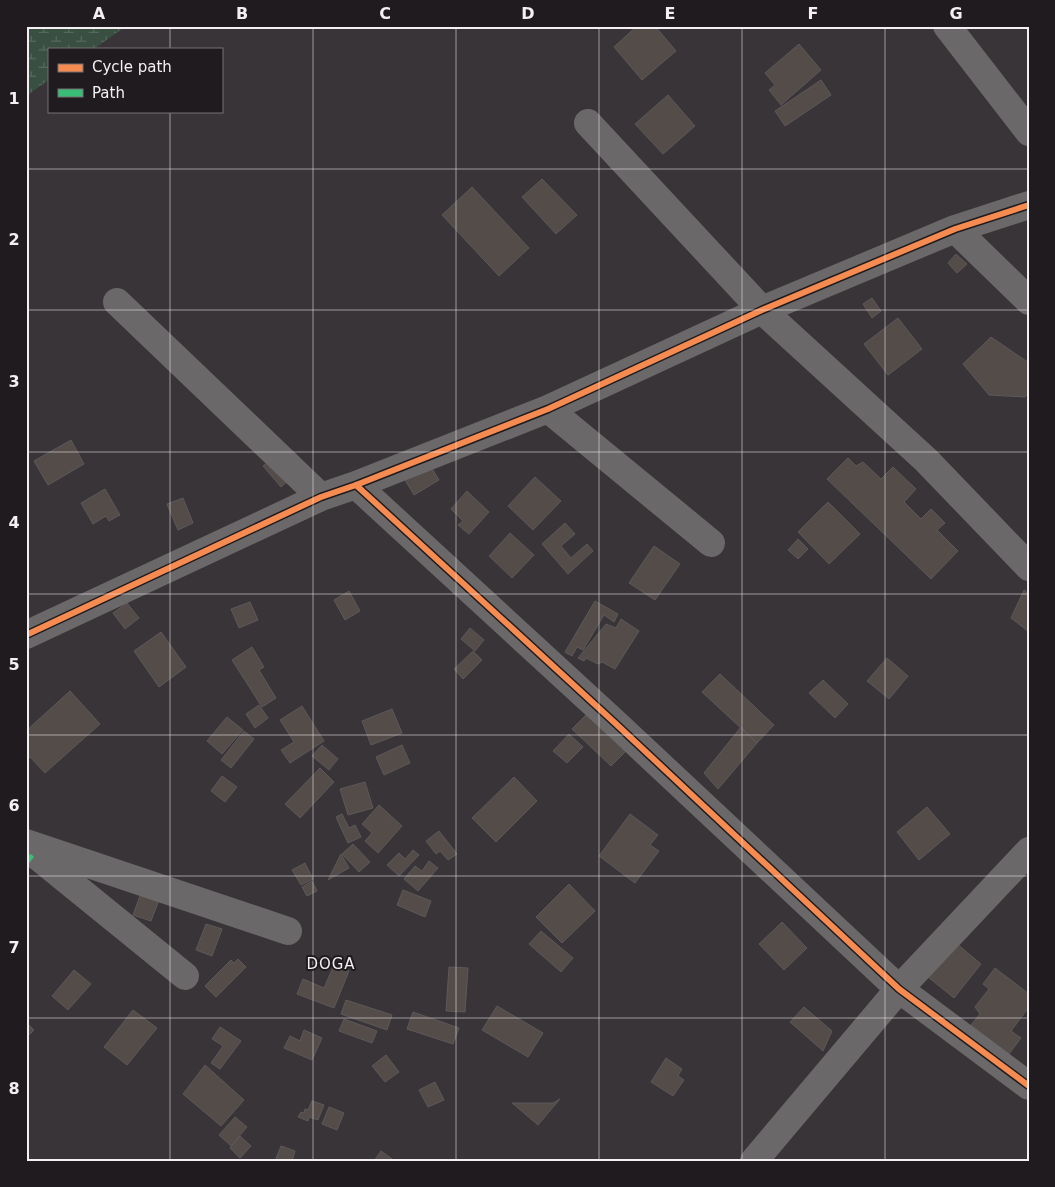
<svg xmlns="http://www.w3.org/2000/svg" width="1055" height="1187" viewBox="0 0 1055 1187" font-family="'DejaVu Sans',sans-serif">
<defs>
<pattern id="wetland-marsh" width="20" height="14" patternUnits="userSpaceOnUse" patternTransform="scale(1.25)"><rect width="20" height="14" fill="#394f42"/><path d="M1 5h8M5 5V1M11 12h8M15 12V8" fill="none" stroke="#56695e"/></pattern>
</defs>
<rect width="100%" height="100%" fill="#383438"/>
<path fill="url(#wetland-marsh)" d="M26,26H126L94,49H49V80L26,96Z"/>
<path fill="#534c49" stroke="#5d595a" d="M637,26H655L676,51L642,80L614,47Z
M799,44L821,70L781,105L769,90L775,85L765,73Z
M821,80L831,95L785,126L775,111Z
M668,95L695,126L663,154L635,124Z
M542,179L577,215L556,234L522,197Z
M472,187L529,248L499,276L442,215Z
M956,254L967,264L957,273L948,263Z
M872,298L881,311L872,318L863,304Z
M898,318L922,349L888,375L864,344Z
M991,337L1029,363V393L1025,397L989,395L963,364Z
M71,440L84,464L48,485L34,461Z
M273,458L290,479L281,487L263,466Z
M848,458L856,466L863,462L881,479L893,467L916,489L904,502L921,519L931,509L945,523L937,530L958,551L931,579L827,479Z
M430,465L439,480L414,495L405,480Z
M535,477L561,501L533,530L508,506Z
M105,489L120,515L109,521L106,516L93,524L81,503Z
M467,491L489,512L469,534L458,525L463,521L451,509Z
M183,498L193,523L178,530L167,504Z
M828,502L860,534L829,564L798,532Z
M565,523L575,534L561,546L571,558L587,544L593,551L568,574L542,544Z
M510,533L534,555L512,578L489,556Z
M798,539L808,549L798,559L788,550Z
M654,546L680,564L655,600L629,583Z
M1024,590L1029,594V632L1011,618Z
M349,591L360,611L345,620L334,600Z
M595,601L618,614L614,622L604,615L583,650L577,647L572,656L565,652Z
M250,602L258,620L239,628L231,609Z
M127,603L139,618L125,629L113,613Z
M621,619L639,631L615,669L602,662L598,664L586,658L584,661L578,658L606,624L616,628Z
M470,628L484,640L475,651L461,639Z
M161,632L186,667L159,687L134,651Z
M252,647L264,667L259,670L276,698L262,707L232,660Z
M473,651L482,660L463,679L454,669Z
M887,658L908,676L889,699L867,681Z
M720,674L774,725L757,743L702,692Z
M823,680L848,704L835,718L809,693Z
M70,691L100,724L45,773L30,757L26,761V731Z
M259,705L268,718L255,728L246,714Z
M302,706L324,741L290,763L281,750L294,742L280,720Z
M392,709L402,733L371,745L362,721Z
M587,714L626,751L611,766L572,729Z
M227,717L243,730L222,754L207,741Z
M741,727L757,743L718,789L704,773Z
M244,731L254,739L231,768L221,760Z
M569,734L583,747L567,763L553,751Z
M322,745L338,759L329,770L312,756Z
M402,745L410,763L384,775L376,757Z
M320,768L334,782L300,818L285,804Z
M222,776L237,787L225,802L211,791Z
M514,777L537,801L496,842L472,818Z
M365,782L373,808L348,815L340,789Z
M379,805L402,826L378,853L365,841L372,833L362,824Z
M927,807L950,834L919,860L897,832Z
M342,814L349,828L355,825L361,837L348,843L336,817Z
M630,814L658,835L650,845L659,851L635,883L599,856Z
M439,831L457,854L448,860L440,851L436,854L426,841Z
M353,844L370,862L359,872L342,854Z
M413,850L419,855L399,876L387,865L399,853L405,859Z
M341,854L349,868L328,880Z
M429,861L438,868L418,891L404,879L415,866L422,871Z
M305,863L313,879L301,885L292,870Z
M312,881L317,891L307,896L302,887Z
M569,884L595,911L562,943L536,917Z
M403,890L431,901L425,917L397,905Z
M141,893L159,900L151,921L133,915Z
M782,922L807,948L784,970L759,944Z
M206,924L222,929L212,956L196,950Z
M541,931L573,958L561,972L529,944Z
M956,943L981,964L954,998L928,977Z
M238,959L246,967L216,997L205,986L231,960L234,963Z
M334,965L349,971L334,1008L297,994L303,979L324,988Z
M449,967L468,968L465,1012L446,1011Z
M995,968L1029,994V1007L1011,1031L1021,1038L1009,1054L971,1025L980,1014L975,1007L989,989L983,984Z
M74,970L91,984L68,1010L52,996Z
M346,1000L392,1015L387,1030L341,1014Z
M497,1006L543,1033L528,1057L482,1030Z
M804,1007L832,1031L823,1051L790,1022Z
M133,1010L157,1028L127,1065L104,1047Z
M413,1012L459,1028L453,1044L407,1029Z
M344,1019L377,1031L372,1043L339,1031Z
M26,1022L34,1030L26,1038Z
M220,1027L241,1041L220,1069L211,1063L223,1046L212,1039Z
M304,1030L322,1038L312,1060L284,1048L290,1036L300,1041Z
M386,1055L399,1072L385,1082L372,1066Z
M666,1058L682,1069L678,1076L684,1080L673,1096L651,1082Z
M205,1065L244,1100L221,1126L183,1094Z
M435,1082L444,1100L428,1107L419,1090Z
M560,1099L538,1125L512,1103H553Z
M312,1101L324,1105L318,1120L309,1117L308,1121L298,1117L301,1112L304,1113L305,1109L308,1110Z
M329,1107L344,1113L337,1130L322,1124Z
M235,1117L247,1127L231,1146L219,1135Z
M240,1136L251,1146L240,1158L230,1148Z
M281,1146L295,1151L292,1161H275Z
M381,1151L395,1161H374Z"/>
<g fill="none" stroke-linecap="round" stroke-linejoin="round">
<path stroke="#6a6868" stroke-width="28" d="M947,26L1029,132
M588,123L762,310L926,460L1029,567
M955,229L1029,301
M117,302L321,497
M548,409L711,543
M356,485L615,723L899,989L1029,1086
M26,635L321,497L356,485L548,409L762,310L955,229L1029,205
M26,843L288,931
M31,851L185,976
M754,1161L899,989L1029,851"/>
<path stroke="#3abd76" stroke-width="5" stroke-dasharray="10 5" stroke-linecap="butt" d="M26,863L34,853"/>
<g stroke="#1f1b1e" stroke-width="9">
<path id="cycleway" d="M356,485L615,723L899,989L1029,1086
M26,635L321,497L356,485L548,409L762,310L955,229L1029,205"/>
</g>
<use href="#cycleway" stroke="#f68b52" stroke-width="6"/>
</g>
<path fill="none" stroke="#f4eff3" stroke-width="1" stroke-opacity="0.55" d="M170,26V49M313,26V1161M456,26V1161M599,26V1161M742,26V1161M885,26V1161M170,111V1161M26,169H1029M26,310H1029M26,452H1029M26,594H1029M26,735H1029M26,876H1029M26,1018H1029"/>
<g text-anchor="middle" stroke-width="4" stroke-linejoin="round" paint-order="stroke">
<g font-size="15" letter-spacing="1" fill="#f4eff3" stroke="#1f1b1e">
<text x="331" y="969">DOGA</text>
</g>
</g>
<rect width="1055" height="1187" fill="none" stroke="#1f1b1e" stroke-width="55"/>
<rect x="48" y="48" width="175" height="65" fill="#1f1b1e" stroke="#747073"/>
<rect x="58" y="64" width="25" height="8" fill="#f68b52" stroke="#747073"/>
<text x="92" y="72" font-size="15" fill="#f4eff3">Cycle path</text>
<rect x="58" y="89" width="25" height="8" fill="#3abd76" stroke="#747073"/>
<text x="92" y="98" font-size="15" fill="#f4eff3">Path</text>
<rect x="28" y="28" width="1000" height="1132" fill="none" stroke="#f4eff3" stroke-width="2"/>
<g font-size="16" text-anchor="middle" font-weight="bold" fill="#f4eff3">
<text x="99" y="19">A</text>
<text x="242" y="19">B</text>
<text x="385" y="19">C</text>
<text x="528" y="19">D</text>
<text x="670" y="19">E</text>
<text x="813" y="19">F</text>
<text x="956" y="19">G</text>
<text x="14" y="104">1</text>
<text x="14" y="245">2</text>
<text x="14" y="387">3</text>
<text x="14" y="528">4</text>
<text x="14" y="670">5</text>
<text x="14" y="811">6</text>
<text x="14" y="953">7</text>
<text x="14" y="1094">8</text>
</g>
</svg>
